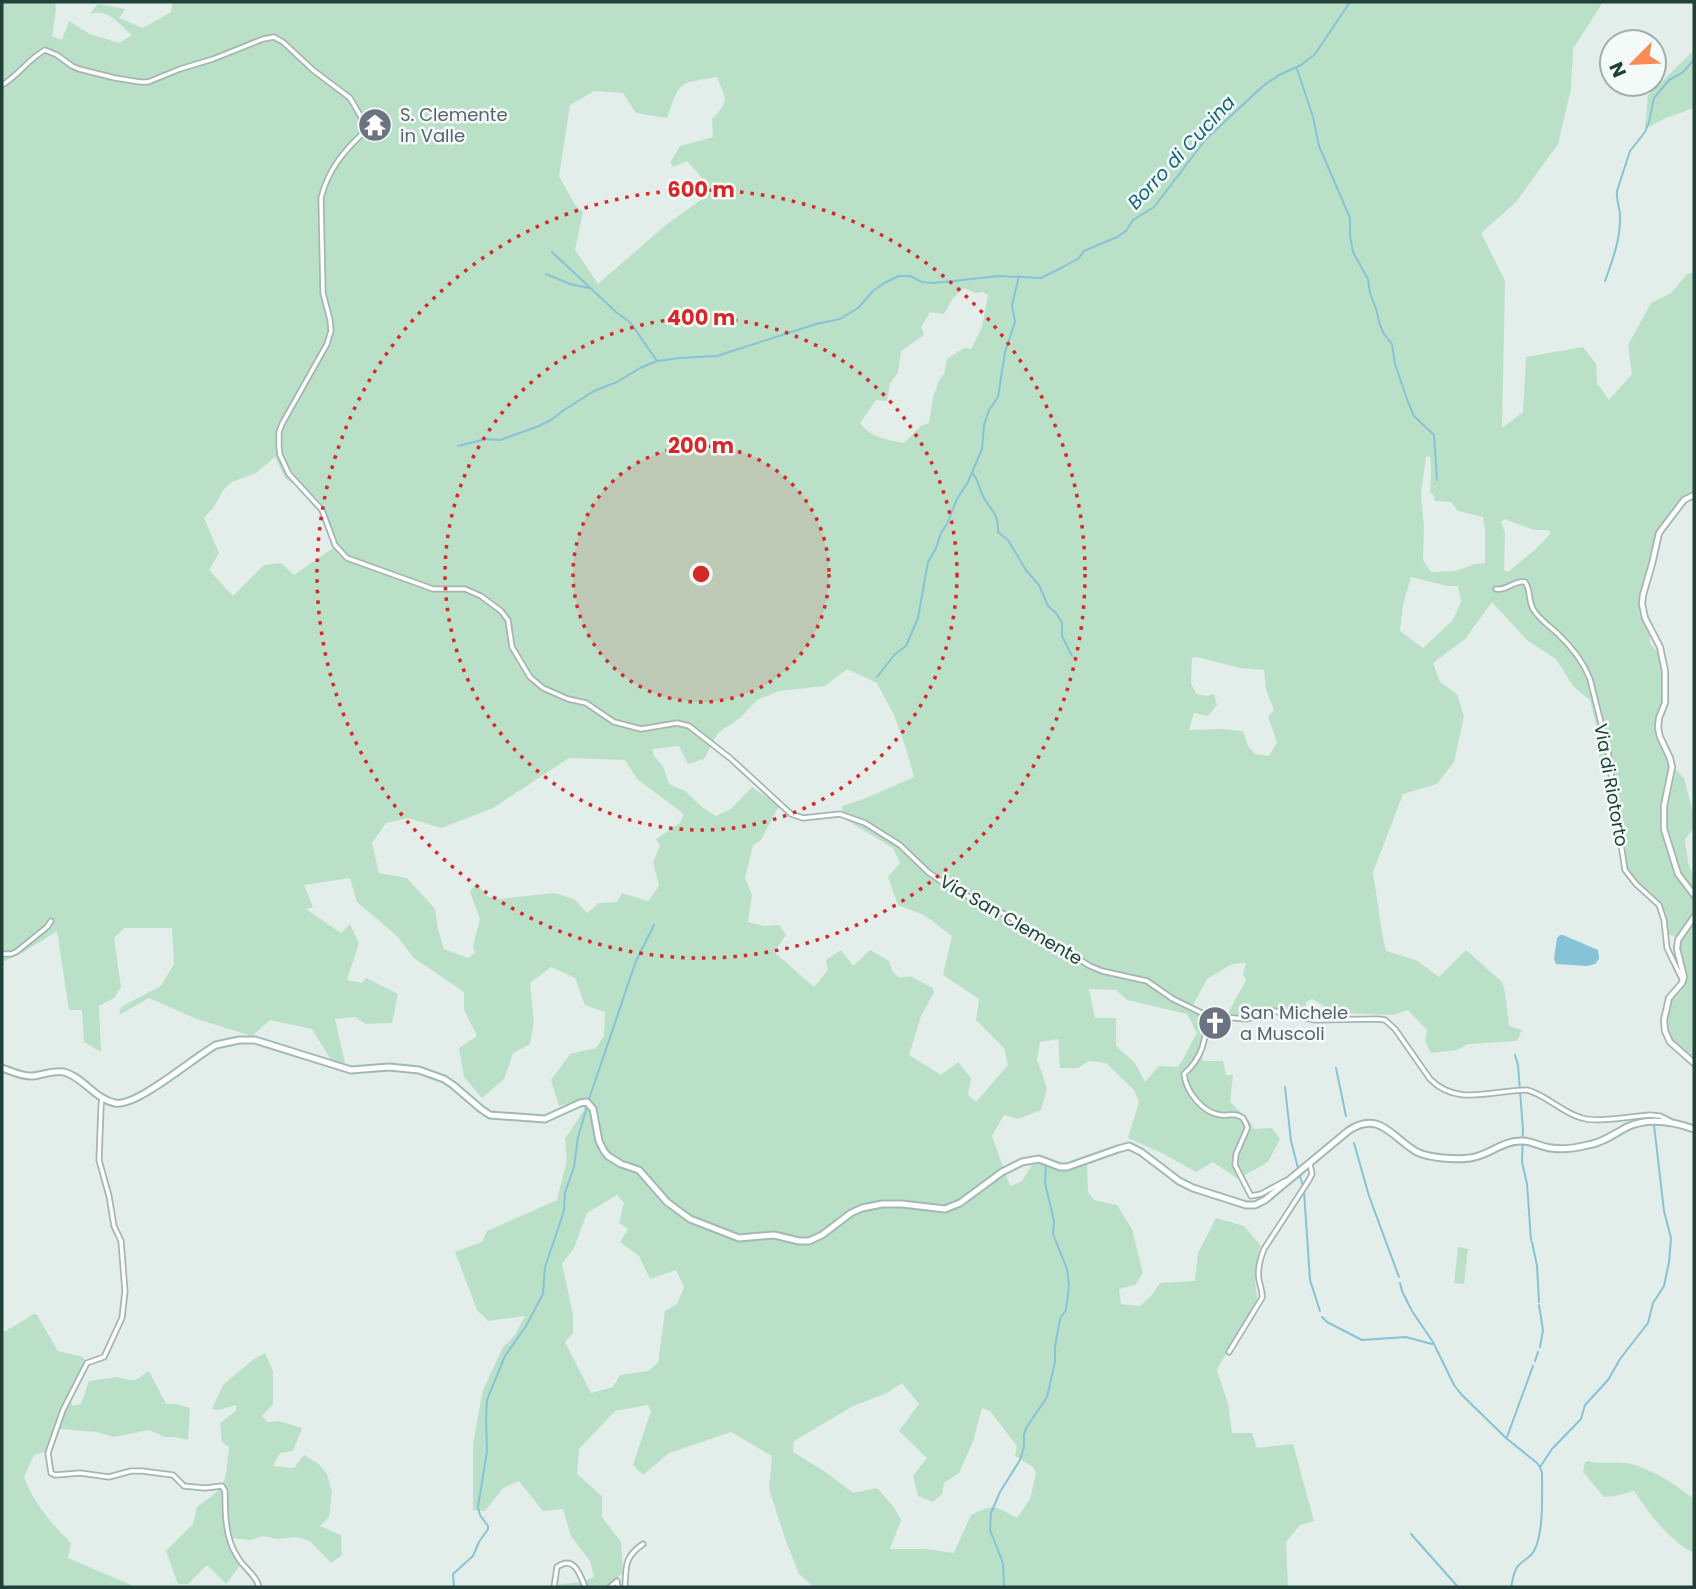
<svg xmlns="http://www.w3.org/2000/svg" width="1696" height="1589" viewBox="0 0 1696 1589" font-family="Poppins,sans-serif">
<rect width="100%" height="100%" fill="#e3eeea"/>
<path fill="#bae0c8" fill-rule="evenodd" d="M2,2H55L56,9L52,36L62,40L69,21L90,34L119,43L132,35C118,23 109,8 90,14L98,4L125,9L119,18L143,28L171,12L173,2H1603L1573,49L1571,89L1558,144L1516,202L1481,233L1505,281L1502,428L1523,412L1526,357L1583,347L1596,364L1597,383L1609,400L1632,374L1628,345L1651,303L1671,293L1687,274L1694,272V492L1683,497L1657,531L1639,605L1640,615L1650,632V643L1659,654L1661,671L1662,701L1656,716V735L1666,759L1684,778L1694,816V828L1685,839L1688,863L1694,877V1061C1687,1056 1679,1050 1673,1043C1655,1022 1674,995 1686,976C1686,963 1678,953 1681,939L1668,934L1666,916L1661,904L1635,881L1627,867L1612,771L1599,758L1601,744L1590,700L1573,686L1556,659L1527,640L1492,602L1465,639L1433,663L1440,682L1457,694L1464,716L1454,762L1437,784L1403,794L1373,872L1382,933L1386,951L1416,960L1439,977L1466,950L1502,982L1505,992L1509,1026L1522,1030L1517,1041L1468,1044L1457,1050L1431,1053L1425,1041L1427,1030L1408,1010L1393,1015L1336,1013L1312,999L1306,1002L1307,1016L1289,1010L1272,1008L1244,1017L1227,1015L1246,980L1243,974L1246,963L1232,964L1207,979L1193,1005C1196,1010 1200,1016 1202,1021C1207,1035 1196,1045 1203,1061H1223L1226,1075H1233L1230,1102L1248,1119L1254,1129L1272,1128L1280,1139L1268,1162L1238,1179L1213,1162L1196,1172L1162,1153L1128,1138L1139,1102L1134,1090L1106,1063L1089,1061L1078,1068H1060L1058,1039L1040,1042L1037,1059L1047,1088L1041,1110L1018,1119L1004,1115L992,1136L1010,1186L1022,1181L1032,1165C1043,1161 1048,1168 1059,1170C1069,1172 1078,1168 1087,1164L1088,1192L1094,1200L1117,1205L1132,1229L1143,1273L1135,1285L1119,1289L1121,1304L1140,1306L1152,1295L1160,1283L1195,1281L1198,1253L1216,1218L1244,1226L1260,1245L1255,1282L1258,1304L1229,1348L1217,1370L1228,1404L1232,1433H1252L1257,1448L1293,1444L1314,1521L1300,1525L1286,1542L1288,1587H814L799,1574L786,1541L769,1489L772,1456L731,1432L669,1453L643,1475L633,1465L651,1411L648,1405L615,1411L579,1449L577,1474L602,1496V1517L621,1542L623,1572L609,1587H554L555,1585L582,1582L594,1577L590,1561L571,1536L563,1509L543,1511L519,1481L503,1488L485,1511L473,1510V1443L483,1390L503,1347L515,1335L525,1316L488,1321L477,1310L455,1252L482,1242L487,1231L557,1200L567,1160L565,1139L584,1110V1098L559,1106L551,1080L570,1054L596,1048L604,1036L605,1012L585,1005L575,978L551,967L530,983L534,1022L530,1044L513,1053L504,1079L482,1098L464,1077L459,1048L477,1036L464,1010V992L414,958L397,936L357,902L350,878L304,885L313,907L306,909L341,933L350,924L359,943L347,980L362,983L366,978L398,994L392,1023L366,1024L355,1017L335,1019L345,1063L331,1060L312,1029L270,1020L252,1036L197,1019L149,998L119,1015L121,1007L161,986L174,964L172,928H124L114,938L121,987L114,998L99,1006L101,1052L84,1042L82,1010H69L57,931L22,953L5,961L2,960ZM717,77C726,100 730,101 712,119L713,137L680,146L670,163L674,167L687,161L710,187L708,195L667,224L598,284L575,250L583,212L575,205L559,176L570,105L594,91L623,93L636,113L667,118C681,79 678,84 717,77ZM964,288L975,293L982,292L988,295L982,327L971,349L964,348L947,359L944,374L939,380L933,398L929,423L921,426L904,443C888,440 870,437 860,423L876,400L887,401L890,383L898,373L901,351L924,335L921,327L930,312L944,314L953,298ZM1430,456L1431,469L1430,493L1433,494L1435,501L1451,502L1458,511L1483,517L1485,529V563L1475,564L1456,571L1431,572L1423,560L1424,528L1421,493L1426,457ZM275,457L285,478L295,485L318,510L323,519L333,548L294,575L281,563L264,565L233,596L209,570L219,553L204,518L214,507L224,489L232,482L256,473ZM1504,519L1534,530H1548L1551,533L1536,549L1508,572L1504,570L1505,533L1501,522ZM1411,577L1447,586H1458L1461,602L1453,620L1423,648L1400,631L1403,605ZM1197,657L1240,668L1264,670L1266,690L1274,710L1268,717L1277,742L1269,756L1255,754L1248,746L1243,731L1222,729L1189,730L1194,713L1208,716L1217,705L1214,694L1207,696L1196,694L1191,683L1192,658ZM847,669L877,683L894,715L906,748L914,777L864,799L842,806L843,818L893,848L900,863L888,877L898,905L924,915L952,936L943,975L979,999L976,1020L1004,1048L1008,1065L976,1102L968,1095L971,1078L958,1062L941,1075L909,1055L921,1016L934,992L933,988L910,976L900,978L893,972L889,961L870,950L853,966L841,950L826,960L828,970L814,987L774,952L786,935L779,925L764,926L748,922L752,895L745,878L753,845L761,840L779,806L752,787L731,809L716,816L702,807L685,791L669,784L663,766L654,756L652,749L679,746L688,764L704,759L718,733L740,718L757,700L779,691L825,686ZM569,758L625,760L637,779L684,814L680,823L656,839L660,846L653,862L659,886L648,901L622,893L617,902L599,903L587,913L574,899L554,893L500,899L488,897L476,883L470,892L480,919L473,946L475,953L468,958L444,949L438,929L435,909L407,878L379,873L372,843L386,823L408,818L441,828L493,808ZM1089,989L1116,990L1127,1000L1187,1014L1197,1033C1190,1044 1186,1056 1178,1067L1159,1066L1145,1082L1135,1063L1116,1046V1018H1095ZM617,1195L624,1203L619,1223L628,1229L620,1242L639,1256L650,1279L676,1270L684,1287L677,1304L665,1311L658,1363L648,1371L620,1375L613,1387L591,1393L565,1342L573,1333V1314L562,1264L574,1248L587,1213ZM902,1383L919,1404L899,1431L927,1458L913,1476L918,1496L933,1502L942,1494L944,1483L959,1473L973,1441L982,1408L990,1411L1017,1446L1015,1456L1033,1467L1036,1474L1030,1499L1017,1518C994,1506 996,1503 971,1515L954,1553L926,1549H890L901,1520L893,1506L877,1488L853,1493L827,1473L793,1452L794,1441L853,1406L887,1393Z
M1694,50V108L1666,118L1645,129L1648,95Z
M1458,1247L1468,1249L1464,1284L1454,1283Z
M34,1314L37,1315L58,1351L83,1357L85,1361L67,1396L73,1406L81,1404L89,1381L117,1377L129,1380H136L149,1371L166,1404H176L190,1408L188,1440L175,1437H165L149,1430L114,1437L96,1432L60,1429L51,1450L34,1455L24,1477C33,1503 52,1524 71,1543L68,1558L136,1587H2V1333Z
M265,1353L273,1371V1404L262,1416L268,1422L279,1421L302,1428L293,1451L280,1453L273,1466L294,1468L304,1455L319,1464L327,1474L332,1492L329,1517L320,1526L341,1535L342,1555L331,1563L310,1541L296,1537L277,1539L263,1536L250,1540L229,1538L241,1564L226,1584L207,1565L188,1584H178L166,1551L193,1524L197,1507C228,1486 225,1483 229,1447L222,1442L220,1423L236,1411V1405L219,1410L212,1409L223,1385L254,1359Z
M1588,1461C1601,1465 1613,1461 1626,1463C1652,1468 1674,1484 1694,1499V1553C1668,1540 1650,1514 1634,1491L1615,1496L1604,1497L1583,1472L1585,1463Z"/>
<path fill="#87c3d6" d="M1560,935H1563L1598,950L1599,959L1595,964L1587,966L1556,964L1554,959L1557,938Z"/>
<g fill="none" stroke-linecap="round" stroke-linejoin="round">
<path stroke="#87c3d6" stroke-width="2" d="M1297,69L1313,117L1319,146L1350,218V236L1353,252L1368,279L1370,293L1376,309L1380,325L1384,334L1392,344L1395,364L1408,402L1414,416L1434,435L1437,480
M552,252L617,313L630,322L657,361
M546,274L570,284L589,288
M1605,281C1613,259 1621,238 1620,214C1619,206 1616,199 1617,191L1630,151L1645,132L1649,122L1654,98L1669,80L1682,73L1694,60
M458,446L486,439L500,440L539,426L551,420L564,410L594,391L617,382L640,368L657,361L679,358L717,356L816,324L840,319L858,308L873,291L884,283L899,276H910L922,282L934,283L999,276L1041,278L1063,267L1079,258L1084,251L1117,237L1126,231L1133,220L1154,207L1206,139L1263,86L1279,75L1301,65L1315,54L1350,2
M972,473C979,480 978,485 982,494C989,510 999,511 998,532L1008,540L1026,570L1039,585L1048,606L1056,613L1062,623V636L1072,656
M877,677L895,654L906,646L918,618L928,562L936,548L941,533L947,524L957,499L968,482L982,449L984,425L989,410L998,397L1005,352L1015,322L1012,305L1019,276
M1515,1055L1518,1065L1523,1130L1522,1162L1527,1184L1531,1240
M1336,1068L1346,1116
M1285,1087L1291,1141L1298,1168
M589,1099L636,961L654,925
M1354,1143L1369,1196L1399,1277
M1299,1174L1303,1185
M1304,1191L1310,1280L1320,1311
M1532,1242L1537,1266L1539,1302
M1400,1283L1402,1291L1412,1311L1433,1342L1454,1385L1461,1394L1506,1438L1537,1463L1540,1467L1542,1473C1542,1494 1544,1533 1534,1551C1530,1558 1523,1560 1518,1566C1513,1572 1513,1580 1511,1587
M1539,1305L1543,1330L1540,1347
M1322,1317L1327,1322L1362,1340L1406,1337L1432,1344
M1535,1361L1538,1352
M1507,1437L1533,1366
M1540,1467L1552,1449L1581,1419L1585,1405L1608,1380L1620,1359L1648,1323L1653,1303L1664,1286L1669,1262L1671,1238L1664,1211L1654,1125
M1411,1534L1458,1587
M454,1587L453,1574L473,1556L479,1542L488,1529V1526L480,1515L478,1507L487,1451L486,1419L487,1400L505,1356L526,1326L543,1294L545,1267L559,1226L564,1210L565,1193L574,1167L578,1137L587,1107
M1004,1587L1003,1563L990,1530L991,1513L1000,1492L1020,1460L1024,1447V1435L1026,1428L1047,1397L1055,1362V1347L1060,1319L1066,1310L1069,1285L1067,1269L1053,1234L1054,1221L1045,1183L1046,1165"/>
<g stroke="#a5b6b2" stroke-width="7">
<path id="minor" d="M2,85C18,76 28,59 45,50L57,55L72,66L79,69L115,78L140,82H148L180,69L213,59L263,39L274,37L283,42L313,70L350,98L364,122L363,133C343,152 328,170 321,198L323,293L330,320L331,331L327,344L282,424L279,432V447L280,455L289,474L322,510L335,545L347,558L433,589H465L481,596L501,611L508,620L512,647L530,677L543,688L568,699L586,703L614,722L641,729L677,723L689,726L730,758L791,814L803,818L840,814L865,823L900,845L928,872L949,887L1006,915L1090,966L1102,971L1147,981L1173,999L1208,1016L1247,1019L1265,1013L1274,1011L1315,1020L1378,1019L1385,1020L1395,1029L1430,1079C1457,1107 1493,1090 1527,1090C1547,1095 1562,1113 1582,1118C1598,1123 1632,1116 1650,1115L1660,1116L1670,1121
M1496,589C1507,591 1514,580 1525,582C1531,590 1528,600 1533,609C1538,618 1549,626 1557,633C1571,646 1583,661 1590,679L1608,751L1616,812L1625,870L1636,884L1659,905L1664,920L1667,948L1683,981
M2,954H11L16,952L47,927L51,921
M1208,1016C1205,1041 1203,1057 1184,1074C1186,1092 1203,1113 1221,1115C1232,1116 1233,1112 1243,1118L1247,1126V1129L1236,1154L1235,1165L1251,1196L1261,1194L1285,1181
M102,1098L101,1107L99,1160L109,1196L114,1226L121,1241L125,1291L122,1318L104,1357L87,1363L63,1410L48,1453L51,1473L55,1475L80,1473L109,1477L131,1471H142L173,1475L184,1486L205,1488L222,1486L225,1491C225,1512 225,1538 237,1556C243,1568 256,1574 259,1587
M1229,1352L1262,1298C1263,1291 1260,1287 1259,1280C1257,1269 1260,1259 1264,1249L1309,1180L1312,1174L1310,1164
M554,1587L557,1567C574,1555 580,1574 585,1587
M610,1587L617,1581L618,1587
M625,1587C626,1567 624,1557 643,1544"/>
</g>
<g stroke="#a5b6b2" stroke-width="8">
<path id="tertiary" d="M1694,495L1684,500L1659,533L1652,564L1643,595L1642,604L1645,618L1660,647L1665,671V703L1659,718L1658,728L1660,737L1670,758L1672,767L1664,806V829L1678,874L1694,895
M1694,917L1678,940L1677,949L1684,977L1682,983L1669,998L1664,1020L1665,1031L1670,1042L1694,1063"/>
</g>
<g stroke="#a0bab3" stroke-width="9">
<path id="secondary" d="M2,1068C11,1071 22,1077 33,1076C43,1075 54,1070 64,1072C83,1077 95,1099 115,1103C137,1107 194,1057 216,1045L239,1040H255L351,1070L389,1067L419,1070L444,1079L453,1085L481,1109L490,1115L545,1119L580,1103L587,1102L593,1109L599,1141L604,1151L608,1156L621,1164L639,1170L667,1202L690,1219L739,1238L774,1235L799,1241H809L822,1235L851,1213L862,1208L882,1204H902L945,1209L960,1203L1002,1172L1022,1162L1039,1159L1060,1167H1067L1118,1149L1129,1146L1141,1152L1179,1181L1193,1188L1246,1205H1255L1265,1200L1348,1131C1380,1109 1393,1139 1417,1152C1429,1158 1456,1160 1470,1158C1488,1156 1502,1141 1520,1141C1531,1140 1540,1147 1551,1148C1563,1150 1576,1148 1588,1145C1602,1143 1614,1134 1627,1127C1649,1117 1672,1121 1694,1129"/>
</g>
<use href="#minor" stroke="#fff" stroke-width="3.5"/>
<use href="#tertiary" stroke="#fff" stroke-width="4.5"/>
<use href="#secondary" stroke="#fff" stroke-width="5"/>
</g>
<circle cx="701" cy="574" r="128" fill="#d62828" fill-opacity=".12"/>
<g fill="none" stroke="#d62828" stroke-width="3.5" stroke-dasharray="3.5 7">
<circle cx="701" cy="574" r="128"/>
<circle cx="701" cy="574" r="256"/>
<circle cx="701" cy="574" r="384"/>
</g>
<defs>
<g id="temple-disc" transform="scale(1.75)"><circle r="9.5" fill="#6b7280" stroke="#f3faf7"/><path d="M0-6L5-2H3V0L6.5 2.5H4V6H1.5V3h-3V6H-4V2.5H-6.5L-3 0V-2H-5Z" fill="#fff"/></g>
<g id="church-disc" transform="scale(1.75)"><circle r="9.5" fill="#6b7280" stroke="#f3faf7"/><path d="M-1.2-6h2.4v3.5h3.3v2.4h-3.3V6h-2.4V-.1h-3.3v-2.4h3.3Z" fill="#fff"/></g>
</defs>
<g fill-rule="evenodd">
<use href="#temple-disc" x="375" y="125"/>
<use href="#church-disc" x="1215" y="1023"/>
</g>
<g text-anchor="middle" stroke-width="5" stroke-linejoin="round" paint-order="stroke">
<g font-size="18" fill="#5b616d" stroke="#f3faf7" text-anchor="start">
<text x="400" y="121">S. Clemente<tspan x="400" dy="21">in Valle</tspan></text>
<text x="1240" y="1019">San Michele<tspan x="1240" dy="21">a Muscoli</tspan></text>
</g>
<g font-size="18" fill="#21403a" stroke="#f3faf7">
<text transform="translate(1611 785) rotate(80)" y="6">Via di Riotorto</text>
<text transform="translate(1011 920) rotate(30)" y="6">Via San Clemente</text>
</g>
<g font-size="19" font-style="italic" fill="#166681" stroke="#f3faf7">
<text transform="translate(1181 152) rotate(-47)" y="7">Borro di Cucina</text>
</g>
</g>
<circle cx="701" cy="574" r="10" fill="#d62828" stroke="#f3faf7" stroke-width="3.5"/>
<g font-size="21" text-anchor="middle" font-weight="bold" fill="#d62828" stroke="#f3faf7" stroke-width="5" stroke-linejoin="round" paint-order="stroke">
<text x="701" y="197">600 m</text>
<text x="701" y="325">400 m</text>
<text x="701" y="453">200 m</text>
</g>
<rect width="1696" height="1589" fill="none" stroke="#21403a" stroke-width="7"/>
<g transform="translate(1633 63) rotate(246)"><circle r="33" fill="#f3faf7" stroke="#9fb0ab" stroke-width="2"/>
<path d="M0-5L12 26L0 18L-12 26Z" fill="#fb8b53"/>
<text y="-10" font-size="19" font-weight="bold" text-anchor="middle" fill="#21403a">N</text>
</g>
</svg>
